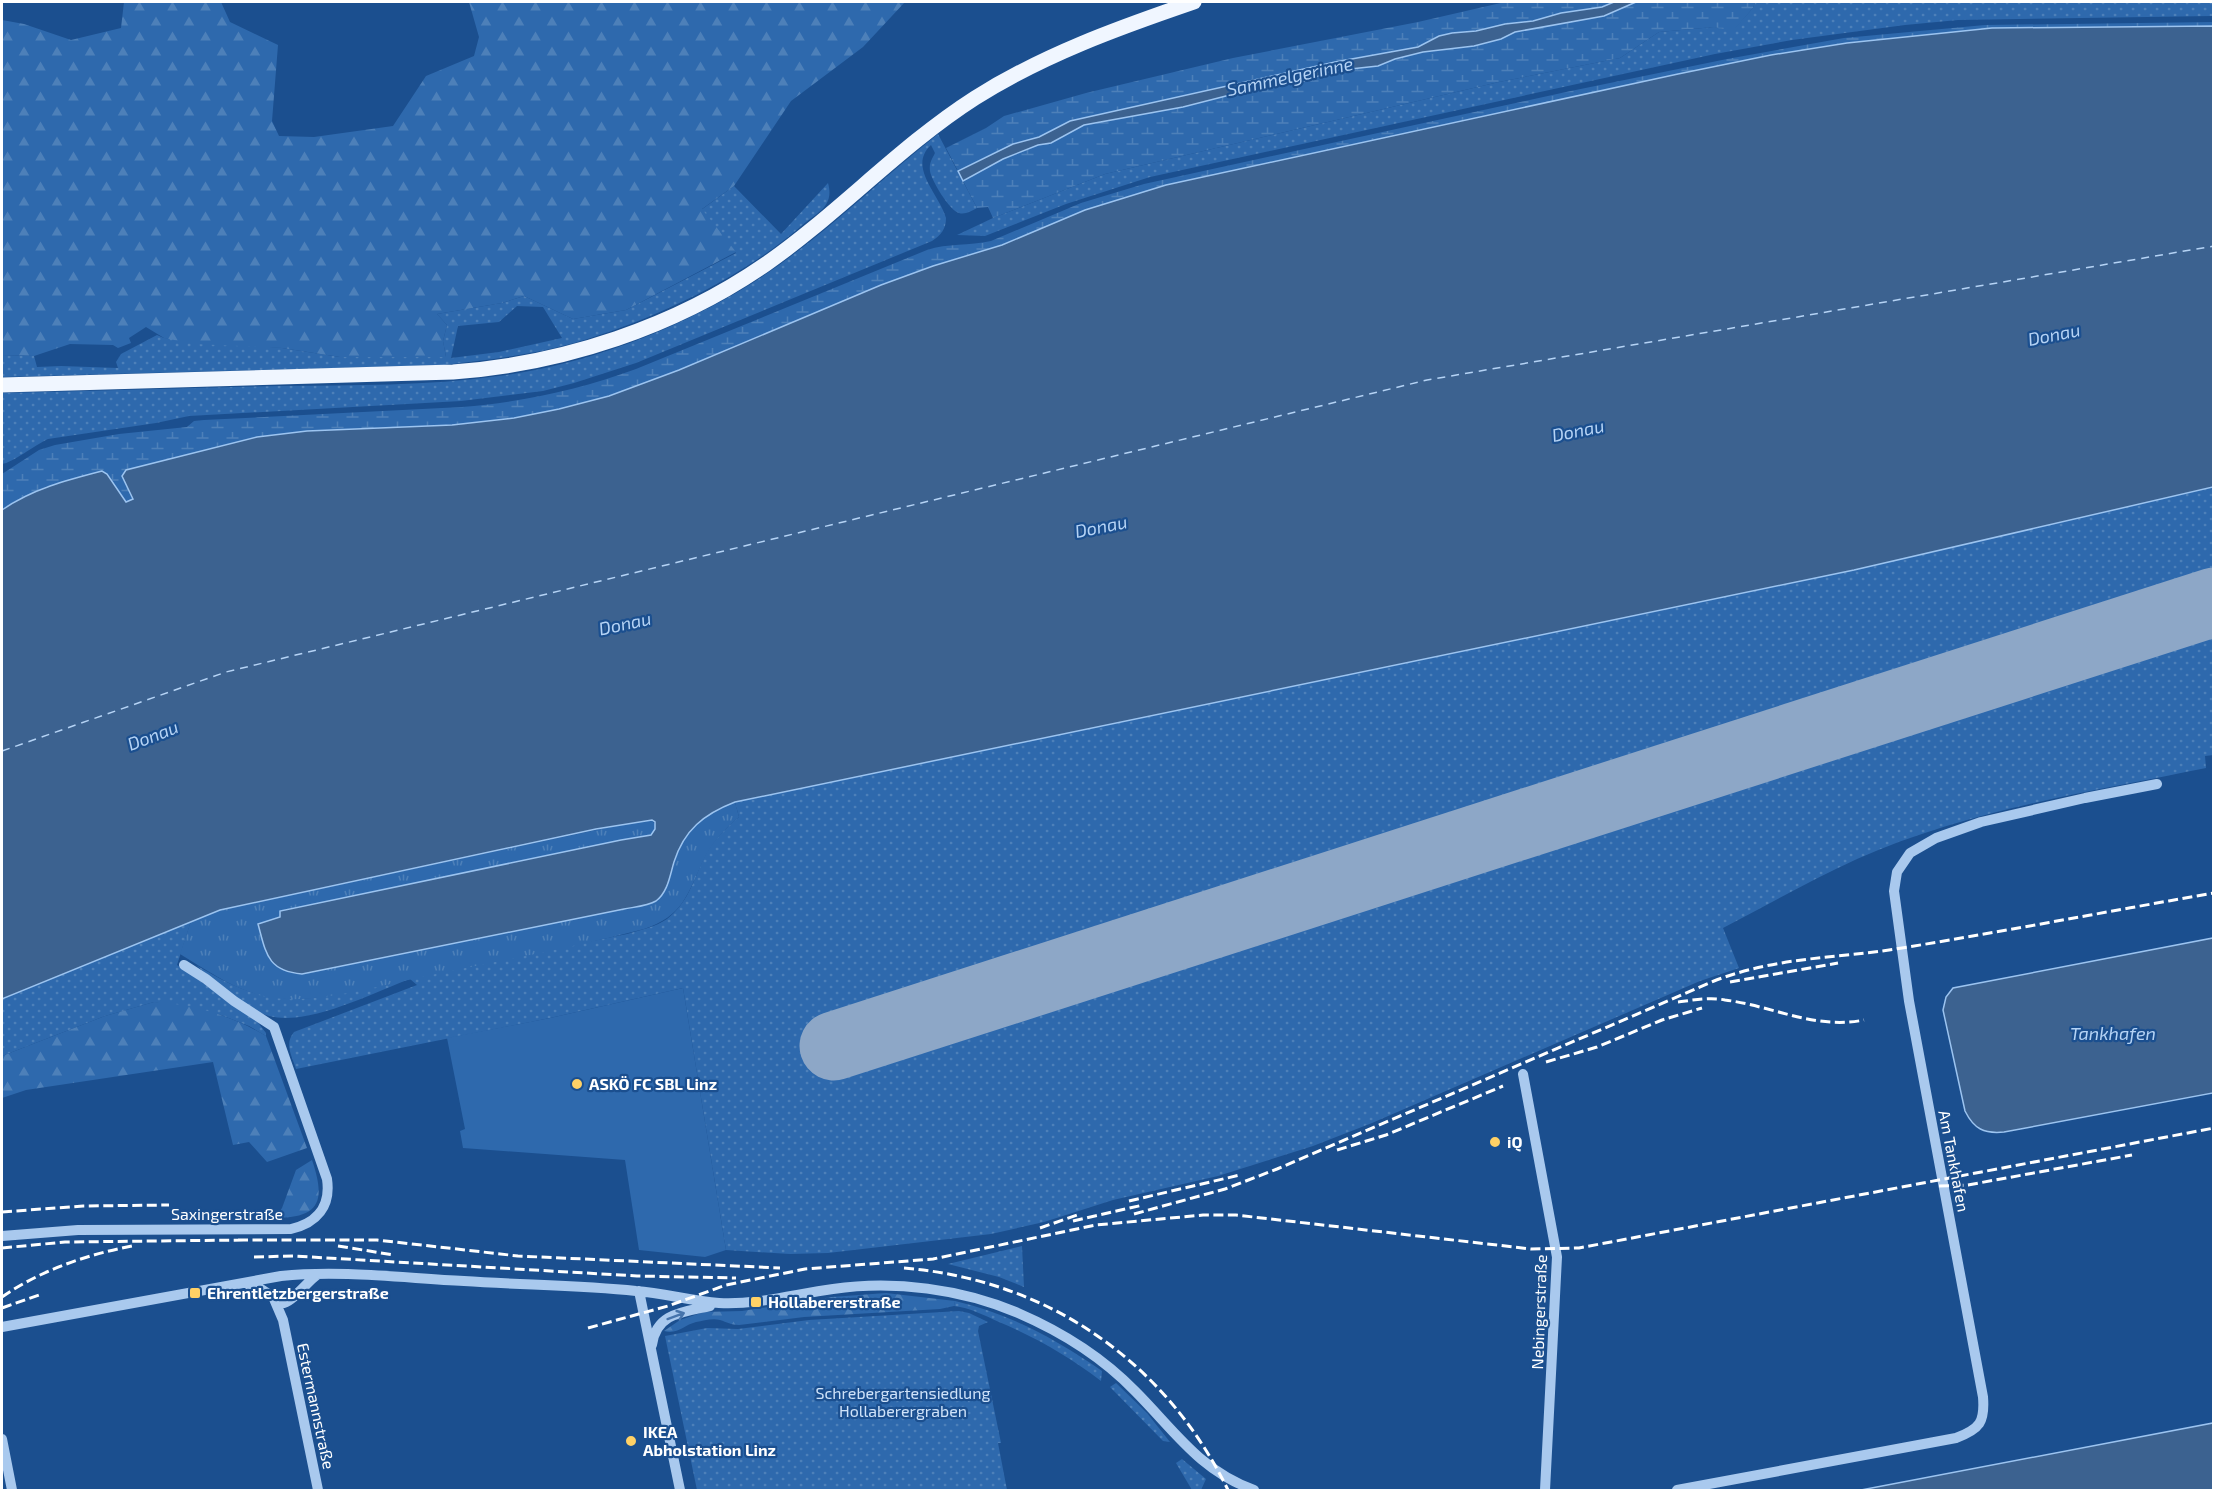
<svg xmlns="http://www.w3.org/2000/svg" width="2215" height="1492" viewBox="0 0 2215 1492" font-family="'Exo 2',sans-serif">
<defs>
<pattern id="grass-dots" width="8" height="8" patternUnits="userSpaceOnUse" patternTransform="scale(1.5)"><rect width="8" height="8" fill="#2e69ad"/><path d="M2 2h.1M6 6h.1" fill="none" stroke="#4d80b9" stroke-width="1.8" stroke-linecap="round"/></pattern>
<pattern id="forest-firs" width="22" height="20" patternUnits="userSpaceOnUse" patternTransform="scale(1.5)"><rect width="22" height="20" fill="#2e69ad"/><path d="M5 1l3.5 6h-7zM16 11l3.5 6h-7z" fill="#4d80b9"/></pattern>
<pattern id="wetland-marsh" width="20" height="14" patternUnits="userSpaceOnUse" patternTransform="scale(1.5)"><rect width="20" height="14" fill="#2e69ad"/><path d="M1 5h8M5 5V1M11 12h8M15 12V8" fill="none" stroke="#4d80b9"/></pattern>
<pattern id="park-tufts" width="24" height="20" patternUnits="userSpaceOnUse" patternTransform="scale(1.5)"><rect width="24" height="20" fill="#2e69ad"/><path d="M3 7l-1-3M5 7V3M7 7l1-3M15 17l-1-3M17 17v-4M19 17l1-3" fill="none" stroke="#4d80b9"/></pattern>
</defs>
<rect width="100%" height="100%" fill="#1b4f8f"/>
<path fill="url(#grass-dots)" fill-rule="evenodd" d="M1755,2H2213V16L1958,20L1905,25L1792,40L1715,54L1150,177L1066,204L985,236L957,235L993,218L1105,174L1499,82L1620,58L1659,32L1714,27L1733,30L1753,8Z
M938,134L977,208C971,211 965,215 959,213C950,211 931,180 930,171C929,163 932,159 935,153L931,145C907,167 940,195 946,218C946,229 941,235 932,241L636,363L574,383L543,391L461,401L189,416L156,423L48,439C35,445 12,463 2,464V393H3C96,391 189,388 281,386C354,385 427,386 499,376C582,365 663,335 736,293C810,250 871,187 938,134Z
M828,183C835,208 815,213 799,228C738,280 651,321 574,343C531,355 487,360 444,365L2,377V355L34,356L37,367L61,366L118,368L116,362L121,354L157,335L164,338L282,348L340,357H446L443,341L447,325L437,314L502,303L524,296L573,319L626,310L736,253L701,210L734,186L781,234ZM517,306L543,307L562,338L499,352L451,358L458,326L499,322Z
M2213,487L2214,755L2205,756L2206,768C2089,792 1967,810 1857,859C1811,880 1767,905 1723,928L1739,968L1700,981L1372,1123L1313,1146L1218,1176L1113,1200L1044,1222L991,1234L828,1253L790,1254L726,1250L683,988L550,1018L296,1069C292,1056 284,1044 294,1032L417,985L410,979C371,993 303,1030 263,1014C237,1004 217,983 196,965C239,990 261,1001 312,998L627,934C641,930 655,927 667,919C687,904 693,882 703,860C711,843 724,829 739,817L735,802L1854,570Z
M191,921L177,965L256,1020L266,1033V1036L249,1026L221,1015L154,1002L105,1016L2,1056V999Z
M1022,1246L1024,1287L999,1277L948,1264Z
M955,1301C1010,1314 1056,1339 1102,1371L1101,1381C1070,1357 1035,1337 999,1322C984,1315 970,1308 954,1306Z
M959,1311L969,1313L988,1322L979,1326L978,1331L1001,1443H998L1007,1490H697L665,1336L707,1328L738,1329L809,1320Z
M1116,1383L1147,1413L1170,1442L1163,1441L1110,1387Z
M1182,1459L1206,1479L1201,1490H1192L1176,1463Z"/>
<path fill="url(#forest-firs)" d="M124,2H221L230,22L278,45L272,121L279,136L314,137L393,126L426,76L474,56L479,37L469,2H905L863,47L791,101L734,186L702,209L736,252L626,310L573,319L524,296L502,303L437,314L447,325L443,341L446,357H340L282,348L195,344L164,338L146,327L129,338L131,343L118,348L113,345L70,344L34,356L2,355V20L24,24L71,40L121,28Z
M154,1002C194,1004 232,1016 266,1036L307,1148L267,1162L249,1142L233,1145L213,1062L26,1090L2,1098V1056L105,1016Z
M312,1160C326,1201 320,1218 275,1218L282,1208L296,1170Z
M886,1293L955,1301L954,1306L940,1309L804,1317L739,1325C731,1325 727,1322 720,1320C712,1318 703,1321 696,1322C684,1325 677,1335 664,1331L680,1320L704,1312L742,1311L832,1297Z"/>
<path fill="url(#wetland-marsh)" d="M1505,2H1614L1602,7L1561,13L1533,21L1505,24L1476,31L1452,33L1439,36L1419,47L1335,62L1070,121L1039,137L1013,144L958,171L946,148L986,128L1004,116L1086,93L1233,58L1418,22Z
M1636,2H1755L1753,8L1733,31L1714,27L1659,32L1620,58L1499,82L1105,174L993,218L988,207L977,208L963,181L1003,159L1038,145L1051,143L1084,125L1183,107L1265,86L1305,81L1332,71L1378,66L1395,59L1423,52L1474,46L1501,39L1515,32L1577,21Z
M2213,22V26L1992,28L1847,43L1678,74L1166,185L1085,210L1002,245L933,266L881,285L679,370L609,396L559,409L514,418L452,425L376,428L257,437L126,470L133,499L126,503L47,486L12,503L2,510V474L39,450L55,445L119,434L187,427L194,421L204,420L462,407C522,402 579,390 636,369L927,250C948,243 969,246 991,241L1081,203L1144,184L1566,92L1727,59L1844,38L1985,25Z"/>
<path fill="url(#park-tufts)" d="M735,802L739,817C724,829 711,844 703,861C687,895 683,916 644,929C572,948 498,961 426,976C384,985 315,1004 274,998C238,993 210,972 180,954L191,921L220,910L648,819L652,820L656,826L654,833L651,835L621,840L281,911L280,917L258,924C266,953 267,971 302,974L652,903C674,892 672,852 688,833C700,817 717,809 735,802Z"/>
<path fill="#2e69ad" d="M683,988L726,1250L705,1257L639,1250L625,1160L463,1148L460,1131L465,1129L447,1038L550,1018Z"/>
<path fill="#3c6290" stroke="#9cc4f0" stroke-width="1.5" d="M1614,2H1636L1604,16L1515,32L1501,39L1474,46L1423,52L1395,59L1378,66L1332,71L1305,81L1265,86L1183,107L1084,125L1051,143L1038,145L1003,159L963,181L958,171L1013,144L1039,137L1070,121L1335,62L1418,47L1439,36L1452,33L1476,31L1505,24L1533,21L1561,13L1602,7Z
M2213,26V487L1854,570L735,802C704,814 684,830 674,862C670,875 668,892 656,901C648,906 634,907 624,909L302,974C267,971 266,953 258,924L280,917V911L621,840L651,835L655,829V822L652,820L596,829L220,910L2,999V510C32,489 67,480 102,471L107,474L126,502L133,499L122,476L126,470L257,437L307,431L452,425L514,418L559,409L609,396L679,370L881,285L933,266L1002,245L1085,210L1166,185L1678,74L1771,55L1847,43L1992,28Z
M2213,938V1093L2004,1132C1984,1134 1974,1129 1965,1111L1943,1010L1946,997L1953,988Z
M2213,1423V1490H1861Z"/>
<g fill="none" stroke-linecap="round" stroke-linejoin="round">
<path stroke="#b5d3f5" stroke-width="1.5" stroke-dasharray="8 6" stroke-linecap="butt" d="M2,751L226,672L1427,380L2214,246"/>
<path stroke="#8da7c7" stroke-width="69" d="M834,1046L2214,602"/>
<path stroke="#a9c9ee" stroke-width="10" d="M1523,1074L1557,1257L1545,1490
M2,1236L78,1230L291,1229C317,1223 331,1206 327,1179L274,1027L234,1001L206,979L184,965
M249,1285C268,1288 271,1301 284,1303C294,1300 307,1282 318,1274
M639,1291L680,1490
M274,1299L283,1320L318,1490
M2,1327L281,1276C341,1270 403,1278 464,1281C521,1285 579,1285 636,1291C664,1293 691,1301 719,1303C758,1305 795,1294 833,1289C894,1280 962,1289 1018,1313C1062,1332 1102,1357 1135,1391C1174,1430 1200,1471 1254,1490
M652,1345C656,1313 683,1312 710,1306
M2,1439L12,1490
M1677,1490L1956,1438C1980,1429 1985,1422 1983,1397L1909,1001L1894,891L1897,872L1910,853L1936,838L1981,822L2085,798L2157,784"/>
<path stroke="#f0f6ff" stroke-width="15" d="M2,385L453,372C563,364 675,327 766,264C839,213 900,146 975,98C1043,55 1118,28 1194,2"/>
<path stroke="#fff" stroke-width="3" stroke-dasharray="10 4.5" stroke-linecap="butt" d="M1730,982L1838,963
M1678,1002C1694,1000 1710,997 1725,1000C1773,1006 1815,1030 1864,1020
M1546,1062L1597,1047L1662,1020L1702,1008
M1337,1150L1386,1135L1503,1086
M1939,1186L1968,1185L2132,1155
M1129,1201L1240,1175
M2,1212L83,1206L169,1205
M1134,1214L1225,1189L1277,1169L1714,981C1779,956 1835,959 1902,948C2006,931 2110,911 2214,893
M1073,1221L1143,1205
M1040,1228L1080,1214
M238,1240H377L518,1256L780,1268
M338,1246L394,1255
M2,1248L65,1242L247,1240
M254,1257L293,1256L637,1276L736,1278
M904,1268C1048,1280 1165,1361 1228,1490
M2,1297C41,1270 86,1255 132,1246
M2,1308L39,1295
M588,1328L668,1306L726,1285L805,1269L933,1259L1096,1225L1203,1215H1236L1531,1249L1579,1248L2214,1128"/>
</g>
<defs><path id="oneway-shaft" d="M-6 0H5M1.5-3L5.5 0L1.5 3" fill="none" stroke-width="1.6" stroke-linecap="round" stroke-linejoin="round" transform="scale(1.5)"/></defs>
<use stroke="#4674ac" href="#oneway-shaft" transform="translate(676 1316) rotate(-20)"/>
<g fill="#ffd166" stroke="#1b4f8f" stroke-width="2">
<circle cx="577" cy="1084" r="6"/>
<circle cx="1495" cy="1142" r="6"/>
<rect x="189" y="1287" width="12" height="12" rx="3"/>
<rect x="750" y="1296" width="12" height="12" rx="3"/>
<circle cx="631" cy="1441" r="6"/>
</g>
<g text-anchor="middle" stroke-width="4.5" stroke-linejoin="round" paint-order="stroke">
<g font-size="16" font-weight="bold" fill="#fff" stroke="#1b4f8f" text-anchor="start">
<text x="589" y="1090">ASKÖ FC SBL Linz</text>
<text x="1507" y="1148">iQ</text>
<text x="207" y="1299">Ehrentletzbergerstraße</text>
<text x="768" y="1308">Hollabererstraße</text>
<text x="643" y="1438">IKEA<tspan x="643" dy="18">Abholstation Linz</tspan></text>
</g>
<g font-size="16" fill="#fff" stroke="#1b4f8f">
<text transform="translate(1954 1161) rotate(79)" y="6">Am Tankhafen</text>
<text x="227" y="1220">Saxingerstraße</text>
<text transform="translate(1539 1312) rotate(-88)" y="6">Nebingerstraße</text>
<text transform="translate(316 1406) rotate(78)" y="6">Estermannstraße</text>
</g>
<g font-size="16" fill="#cfe3fa" stroke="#1b4f8f">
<text x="903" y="1399">Schrebergartensiedlung<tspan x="903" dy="18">Hollaberergraben</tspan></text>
</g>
<g font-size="18" font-style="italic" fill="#b5d3f5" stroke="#1b4f8f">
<text transform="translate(1290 77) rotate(-12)" y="6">Sammelgerinne</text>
<text transform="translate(2054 335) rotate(-11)" y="6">Donau</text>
<text transform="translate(1578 431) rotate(-11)" y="6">Donau</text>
<text transform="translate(1101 527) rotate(-11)" y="6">Donau</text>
<text transform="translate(625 624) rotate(-12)" y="6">Donau</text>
<text transform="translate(153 736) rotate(-21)" y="6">Donau</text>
<text x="2113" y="1040">Tankhafen</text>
</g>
</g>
<rect width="2215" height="1492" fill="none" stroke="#ffffff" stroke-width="6"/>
</svg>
